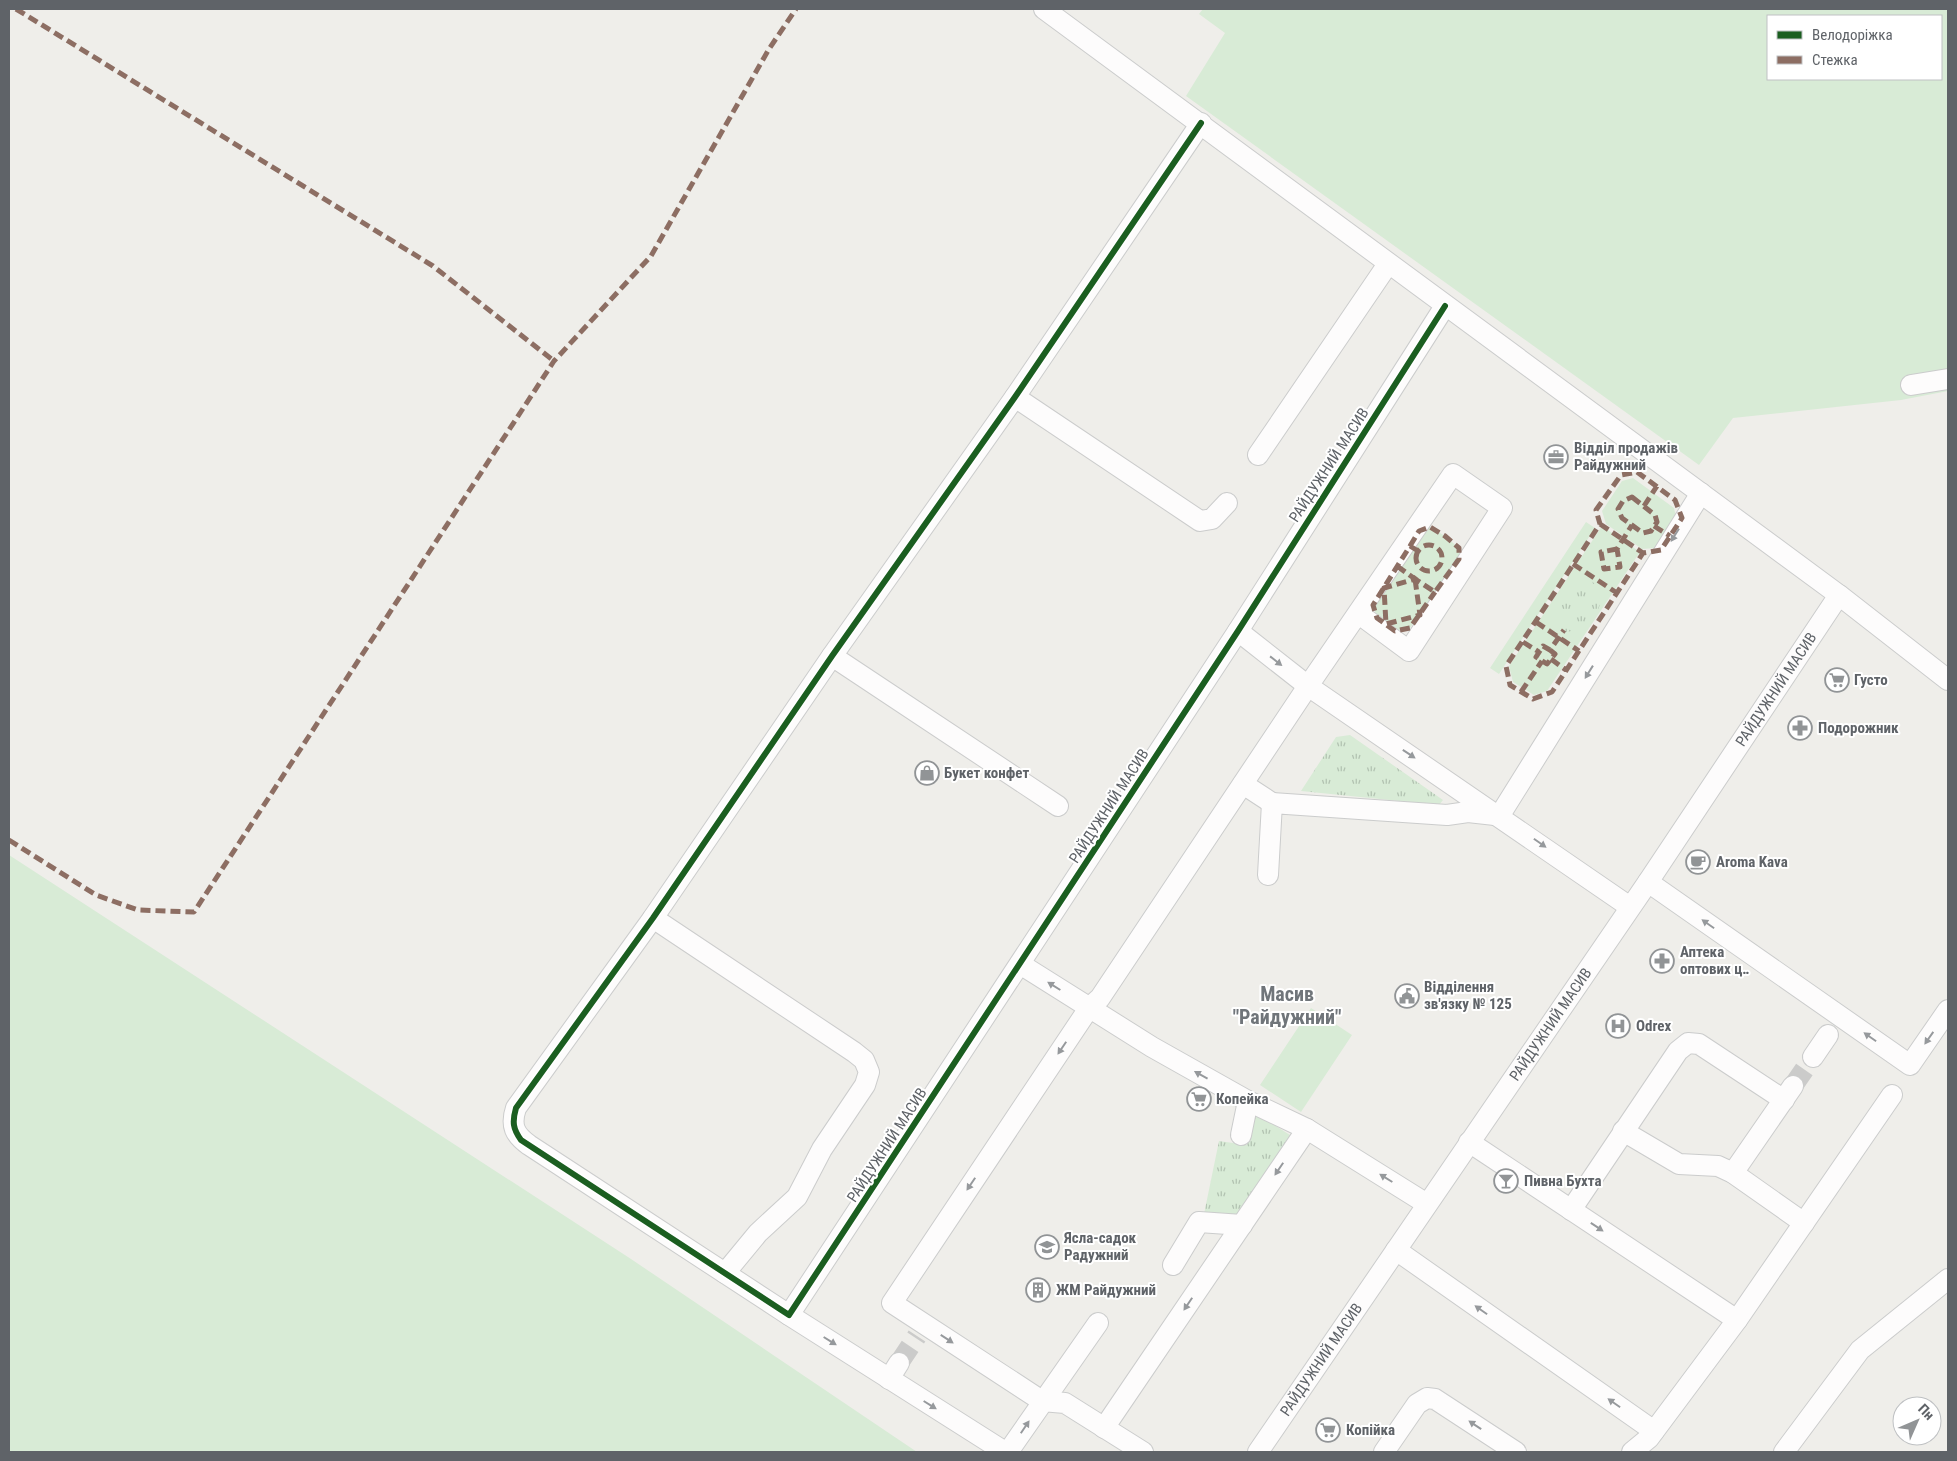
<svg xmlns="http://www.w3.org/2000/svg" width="1957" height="1461" viewBox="0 0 1957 1461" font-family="'Roboto Condensed',sans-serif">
<defs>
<pattern id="park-tufts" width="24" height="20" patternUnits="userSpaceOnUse" patternTransform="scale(1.25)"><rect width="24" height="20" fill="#d8ebd6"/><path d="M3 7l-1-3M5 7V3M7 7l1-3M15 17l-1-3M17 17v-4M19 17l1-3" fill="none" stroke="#b2c2b1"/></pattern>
</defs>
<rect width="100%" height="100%" fill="#efeeea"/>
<path fill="#d8ebd6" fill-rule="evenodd" d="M1203,9H1948V391L1901,400L1733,418L1699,465L1186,96L1225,33L1199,14ZM1768,16H1941V79H1768Z
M1633,478L1674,508L1676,517L1656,548L1642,549L1606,524L1602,511L1622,481Z
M1586,522L1595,528L1499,674L1490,668Z
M1602,526L1640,552L1547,691L1534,695L1513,682L1509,666Z
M1430,527L1445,536L1459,548V559L1410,628L1395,631L1377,618L1373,605L1419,531Z
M9,855L631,1259L917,1452H9Z
M1311,1008L1352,1035L1301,1112L1260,1085Z"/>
<path fill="url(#park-tufts)" d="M1591,581C1606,590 1601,613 1589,624C1583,629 1574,631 1566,632C1553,622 1552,601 1564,590C1571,583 1582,582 1591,581Z
M1350,735L1443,800L1439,805L1301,791L1336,737Z
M1254,1112L1293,1137L1239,1217L1204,1214L1219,1141L1247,1145Z"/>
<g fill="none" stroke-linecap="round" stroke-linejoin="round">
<path stroke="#cbcbca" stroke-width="20" stroke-dasharray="20 10" stroke-linecap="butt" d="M1793,1086L1813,1057
M899,1363L917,1336"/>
<g stroke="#cbcccc" stroke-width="22">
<g id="minor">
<path d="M1044,9L1839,595L1948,680"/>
<path d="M1911,385L1948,379"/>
<path d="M1015,397L1200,521L1212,519L1227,503"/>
<path d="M1258,455L1388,264"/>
<path d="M1238,631L1308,686L1630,907"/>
<path d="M832,656L1058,806"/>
<path d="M1243,784L1272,803"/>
<path d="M1500,815L1701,493"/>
<path d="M1268,875L1272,803L1447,815L1468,812L1495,815"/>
<path d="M1648,882L1910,1065L1948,1010"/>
<path d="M653,918L854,1052L864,1060L869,1072L865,1085L822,1149L797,1197L758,1233L725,1273"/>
<path d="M1020,964L1152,1047L1248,1101L1307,1129L1427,1204"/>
<path d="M1813,1057L1828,1035"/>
<path d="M1623,1131L1679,1164L1718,1166L1733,1173L1804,1223"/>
<path d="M1241,1135L1248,1101"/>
<path d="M1469,1142L1737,1320"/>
<path d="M1733,1173L1793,1086"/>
<path d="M1571,1210L1678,1051L1688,1043L1699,1044L1784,1100"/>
<path d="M1396,1250L1654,1431"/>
<path d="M1173,1265L1199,1222L1242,1225"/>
<path d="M789,1315L1238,631L1445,306"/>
<path d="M889,1379L899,1363"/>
<path d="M1104,1428L1307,1129"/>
<path d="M1005,1452L789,1315L529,1145C515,1135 510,1126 516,1108L653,918L832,656L1015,397L1201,123"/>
<path d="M1008,1452L1098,1323"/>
<path d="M1143,1452L1065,1403L1042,1401L892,1303L1089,1008L1100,998L1308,686L1453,474L1502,508L1409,651L1359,614"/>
<path id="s1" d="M1258,1452L1648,882L1839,595"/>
<path d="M1384,1452L1417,1404L1427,1398L1435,1399L1516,1452"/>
<path d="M1632,1452L1649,1438L1737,1320L1892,1095"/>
<path d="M1784,1452L1860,1350L1948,1279"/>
</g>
</g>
<use href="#minor" stroke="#fdfcfc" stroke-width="20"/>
<path stroke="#8d6e63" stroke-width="5" stroke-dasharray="10 5" stroke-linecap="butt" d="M16,9L433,266L554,361
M1632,497L1655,515L1657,522L1651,531L1643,533L1622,518L1618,509L1623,501Z
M1644,506L1657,486
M1600,524L1643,553L1661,550L1682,518L1675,500L1637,472L1621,475L1596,510L1600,524L1506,666L1510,685L1533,699L1552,692L1643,553
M1654,526L1670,536
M1416 558a13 13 0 1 1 26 0a13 13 0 1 1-26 0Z
M1410,546L1419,531L1430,527L1445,536L1459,548V559L1435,592L1415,579L1384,588L1386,624L1420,615L1415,579
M1617,549L1601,552L1604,569L1620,567L1617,549L1632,525
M1418,551L1410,546L1373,605L1377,618L1395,631L1410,628L1435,592
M1573,564L1617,593
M1397,566L1415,579L1418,575
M1536,622L1579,651
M1523,642L1539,652
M1550,650L1555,654L1547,664L1536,657L1543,646L1550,650L1564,630
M1551,659L1566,670
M1521,692L1542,661
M9,840L96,895L138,910L194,912L554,361L651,256L769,49L796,9"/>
<g stroke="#fff" stroke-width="9">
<path id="cycleway" d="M1201,123L1015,397L832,656L653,918L516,1108C512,1122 513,1129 521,1140L789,1315L1238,631L1445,306"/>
</g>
<use href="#cycleway" stroke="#1b5e20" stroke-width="6"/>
</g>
<defs><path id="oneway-solid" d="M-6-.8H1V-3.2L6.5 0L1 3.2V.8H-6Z" transform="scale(1.25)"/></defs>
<g fill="#96999c">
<use href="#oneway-solid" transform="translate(1675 535) rotate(122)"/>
<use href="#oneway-solid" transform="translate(1276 661) rotate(38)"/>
<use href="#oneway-solid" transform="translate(1589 672) rotate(122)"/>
<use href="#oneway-solid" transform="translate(1409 754) rotate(34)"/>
<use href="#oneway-solid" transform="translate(1540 843) rotate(35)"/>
<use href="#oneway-solid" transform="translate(1708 924) rotate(-145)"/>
<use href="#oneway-solid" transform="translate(1054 986) rotate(-148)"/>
<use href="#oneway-solid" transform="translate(1870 1037) rotate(-145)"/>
<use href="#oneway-solid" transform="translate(1929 1038) rotate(125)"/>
<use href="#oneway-solid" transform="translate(1062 1048) rotate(124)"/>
<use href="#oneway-solid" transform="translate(1201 1075) rotate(-151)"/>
<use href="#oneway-solid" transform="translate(1279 1169) rotate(124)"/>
<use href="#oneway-solid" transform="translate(1386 1178) rotate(-148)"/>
<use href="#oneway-solid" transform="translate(971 1184) rotate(124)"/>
<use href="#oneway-solid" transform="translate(1597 1227) rotate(34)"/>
<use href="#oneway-solid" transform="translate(1188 1304) rotate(124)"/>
<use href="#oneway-solid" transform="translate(1481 1310) rotate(-145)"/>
<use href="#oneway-solid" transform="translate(947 1339) rotate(33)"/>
<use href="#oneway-solid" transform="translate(830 1341) rotate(32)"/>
<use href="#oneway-solid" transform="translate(1614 1403) rotate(-145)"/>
<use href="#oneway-solid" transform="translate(930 1405) rotate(32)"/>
<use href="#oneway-solid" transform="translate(1475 1425) rotate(-146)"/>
<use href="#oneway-solid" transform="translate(1025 1427) rotate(-56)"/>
</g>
<defs>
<g id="office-ring" transform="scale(1.25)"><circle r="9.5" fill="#fff" stroke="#919496" stroke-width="1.5"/><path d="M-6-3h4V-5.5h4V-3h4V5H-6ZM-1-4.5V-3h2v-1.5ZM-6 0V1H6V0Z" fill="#919496"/></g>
<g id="supermarket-ring" transform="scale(1.25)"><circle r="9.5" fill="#fff" stroke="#919496" stroke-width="1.5"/><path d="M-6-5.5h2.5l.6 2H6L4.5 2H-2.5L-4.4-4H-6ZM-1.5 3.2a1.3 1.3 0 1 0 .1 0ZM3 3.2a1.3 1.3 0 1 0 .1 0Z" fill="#919496"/></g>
<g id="pharmacy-ring" transform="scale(1.25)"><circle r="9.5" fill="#fff" stroke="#919496" stroke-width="1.5"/><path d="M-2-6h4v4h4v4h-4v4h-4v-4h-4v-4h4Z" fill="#919496"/></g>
<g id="shop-ring" transform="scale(1.25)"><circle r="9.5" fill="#fff" stroke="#919496" stroke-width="1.5"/><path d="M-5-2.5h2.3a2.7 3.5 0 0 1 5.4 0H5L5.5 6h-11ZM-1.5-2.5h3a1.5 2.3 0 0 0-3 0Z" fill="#919496"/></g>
<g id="cafe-ring" transform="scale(1.25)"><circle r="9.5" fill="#fff" stroke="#919496" stroke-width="1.5"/><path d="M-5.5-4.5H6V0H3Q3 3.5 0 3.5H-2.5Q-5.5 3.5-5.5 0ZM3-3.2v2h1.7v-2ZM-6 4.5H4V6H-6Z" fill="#919496"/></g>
<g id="civic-ring" transform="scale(1.25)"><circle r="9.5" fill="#fff" stroke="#919496" stroke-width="1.5"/><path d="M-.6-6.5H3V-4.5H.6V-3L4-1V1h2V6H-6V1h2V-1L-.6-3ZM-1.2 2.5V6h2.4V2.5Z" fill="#919496"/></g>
<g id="hospital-ring" transform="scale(1.25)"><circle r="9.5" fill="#fff" stroke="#919496" stroke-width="1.5"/><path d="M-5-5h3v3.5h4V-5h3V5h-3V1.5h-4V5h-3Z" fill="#919496"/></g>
<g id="bar-ring" transform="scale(1.25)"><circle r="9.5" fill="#fff" stroke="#919496" stroke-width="1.5"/><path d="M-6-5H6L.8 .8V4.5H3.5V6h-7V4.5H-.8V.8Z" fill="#919496"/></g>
<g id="school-ring" transform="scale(1.25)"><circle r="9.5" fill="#fff" stroke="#919496" stroke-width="1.5"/><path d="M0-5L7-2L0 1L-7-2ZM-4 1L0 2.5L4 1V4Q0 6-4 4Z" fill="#919496"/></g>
<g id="building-ring" transform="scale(1.25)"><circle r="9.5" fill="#fff" stroke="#919496" stroke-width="1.5"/><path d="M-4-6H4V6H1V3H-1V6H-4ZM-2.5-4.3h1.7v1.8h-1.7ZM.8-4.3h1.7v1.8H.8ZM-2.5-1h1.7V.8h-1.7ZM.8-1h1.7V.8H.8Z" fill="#919496"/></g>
</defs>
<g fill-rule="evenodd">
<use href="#office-ring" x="1556" y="457"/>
<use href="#supermarket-ring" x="1837" y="680"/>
<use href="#pharmacy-ring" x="1800" y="728"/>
<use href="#shop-ring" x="927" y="773"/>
<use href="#cafe-ring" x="1698" y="862"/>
<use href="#pharmacy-ring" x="1662" y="961"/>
<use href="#civic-ring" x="1407" y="996"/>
<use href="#hospital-ring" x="1618" y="1026"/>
<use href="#supermarket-ring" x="1199" y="1099"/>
<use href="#bar-ring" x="1506" y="1181"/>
<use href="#school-ring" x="1047" y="1247"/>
<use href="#building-ring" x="1038" y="1290"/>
<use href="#supermarket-ring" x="1328" y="1430"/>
</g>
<g text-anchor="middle" stroke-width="4" stroke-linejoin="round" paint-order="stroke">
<g font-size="15" font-weight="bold" fill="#5f6368" stroke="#fff" text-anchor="start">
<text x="1574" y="453">Відділ продажів<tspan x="1574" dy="17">Райдужний</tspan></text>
<text x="1854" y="685">Густо</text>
<text x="1818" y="733">Подорожник</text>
<text x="944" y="778">Букет конфет</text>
<text x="1716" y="867">Aroma Kava</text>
<text x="1680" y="957">Аптека<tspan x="1680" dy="17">оптових ц‥</tspan></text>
<text x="1424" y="992">Відділення<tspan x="1424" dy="17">зв'язку № 125</tspan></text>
<text x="1636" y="1031">Odrex</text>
<text x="1216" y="1104">Копейка</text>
<text x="1524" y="1186">Пивна Бухта</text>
<text x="1064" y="1243">Ясла-садок<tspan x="1064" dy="17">Радужний</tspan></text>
<text x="1056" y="1295">ЖМ Райдужний</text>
<text x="1346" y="1435">Копійка</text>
</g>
<g font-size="15" fill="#5f6368" stroke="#fff">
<text transform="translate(1329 465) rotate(-57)" y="5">РАЙДУЖНИЙ МАСИВ</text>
<text dy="5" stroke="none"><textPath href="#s1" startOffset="922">РАЙДУЖНИЙ МАСИВ</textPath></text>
<text transform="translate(1109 806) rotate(-57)" y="5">РАЙДУЖНИЙ МАСИВ</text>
<text dy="5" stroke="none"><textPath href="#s1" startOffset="518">РАЙДУЖНИЙ МАСИВ</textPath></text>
<text transform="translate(887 1145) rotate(-57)" y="5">РАЙДУЖНИЙ МАСИВ</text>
<text dy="5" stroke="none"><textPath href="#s1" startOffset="112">РАЙДУЖНИЙ МАСИВ</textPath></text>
</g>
<g font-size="20" font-weight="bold" fill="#70757a" stroke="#fff">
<text x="1287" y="1001">Масив<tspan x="1287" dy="23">"Райдужний"</tspan></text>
</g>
</g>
<rect width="1957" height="1461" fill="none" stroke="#5f6368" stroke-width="20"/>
<rect x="1767" y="15" width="175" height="65" fill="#ffffff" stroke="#bfc1c3"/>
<rect x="1777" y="31" width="25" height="8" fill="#1b5e20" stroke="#bfc1c3"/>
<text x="1812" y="40" font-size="15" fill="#5f6368">Велодоріжка</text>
<rect x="1777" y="56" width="25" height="8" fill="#8d6e63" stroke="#bfc1c3"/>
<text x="1812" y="65" font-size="15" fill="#5f6368">Стежка</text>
<g transform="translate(1917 1421) rotate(45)"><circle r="24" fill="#ffffff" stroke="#bfc1c3"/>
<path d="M0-4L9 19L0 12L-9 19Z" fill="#919496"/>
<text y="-8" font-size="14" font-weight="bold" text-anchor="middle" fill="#5f6368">Пн</text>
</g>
</svg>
